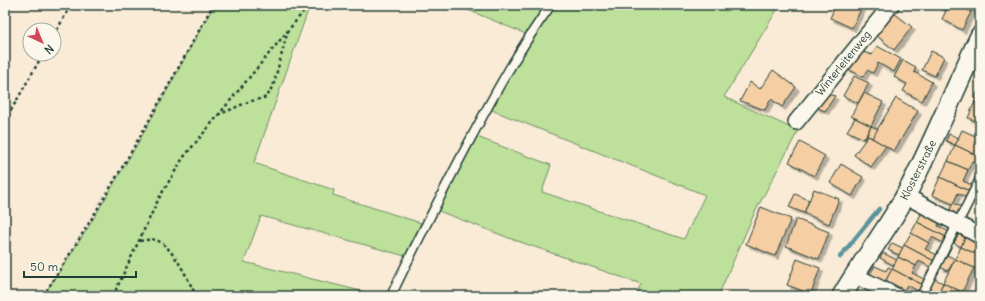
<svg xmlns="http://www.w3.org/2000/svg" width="985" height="301" font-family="Delius,sans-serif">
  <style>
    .green { fill: #bde09a; stroke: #6e8e67 }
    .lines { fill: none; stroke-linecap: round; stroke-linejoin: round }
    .stream { stroke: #5c939e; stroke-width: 4.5 }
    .building { fill: #f5cea4; stroke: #1f3d34; filter: url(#shadow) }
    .service-casing { stroke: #1f3d34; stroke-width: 11 }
    .minor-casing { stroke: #1f3d34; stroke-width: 18 }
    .tertiary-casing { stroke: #1f3d34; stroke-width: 22 }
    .path { stroke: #1f3d34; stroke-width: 2.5; stroke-dasharray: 3 3; stroke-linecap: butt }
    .service { stroke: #fbf7ec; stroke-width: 8 }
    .minor { stroke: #fbf7ec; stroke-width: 15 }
    .tertiary { stroke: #fbf7ec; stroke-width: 19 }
    .labels { text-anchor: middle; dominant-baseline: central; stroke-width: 3; stroke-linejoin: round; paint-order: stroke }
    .street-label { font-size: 11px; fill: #1f3d34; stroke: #fbf7ec }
  </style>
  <defs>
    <filter id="shadow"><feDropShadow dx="3.5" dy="3.5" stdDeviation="0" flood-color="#0004"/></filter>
  </defs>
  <rect width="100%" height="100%" fill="#f9ebd6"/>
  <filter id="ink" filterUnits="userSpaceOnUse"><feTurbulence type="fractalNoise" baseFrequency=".025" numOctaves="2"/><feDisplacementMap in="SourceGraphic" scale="8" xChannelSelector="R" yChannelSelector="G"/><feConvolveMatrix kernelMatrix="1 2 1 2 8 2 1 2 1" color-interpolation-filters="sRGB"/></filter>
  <g filter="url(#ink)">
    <g class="green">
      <polygon points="214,5 310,5 254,163 334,190 333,195 421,223 405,256 261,216 244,262 381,296 43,296 89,226 138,143"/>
      <polygon points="456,5 780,5 724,97 798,131 754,214 718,296 635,296 641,284 509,238 436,210 477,137 551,165 542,192 684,239 705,195 489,109 533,37"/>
    </g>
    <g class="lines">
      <polyline class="stream" points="840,257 879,209"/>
    </g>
    <g class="building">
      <polygon points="836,5 863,5 852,28 830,18"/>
      <polygon points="935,5 949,5 947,11"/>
      <polygon points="949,5 958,5 971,12 962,30 942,19"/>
      <polygon points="958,5 975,5 971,12"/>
      <polygon points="894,13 912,27 894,50 876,35"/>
      <polygon points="877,46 901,59 894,72 878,63 873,73 867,70 863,77 846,68 860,51 872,55"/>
      <polygon points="931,51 944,57 935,76 922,70"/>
      <polygon points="903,60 916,67 914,72 932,82 922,101 903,91 907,84 894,77"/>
      <polygon points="773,70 796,87 782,107 771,99 765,110 740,101 750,82 760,89"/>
      <polygon points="854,76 869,83 858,103 843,96"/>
      <polygon points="980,86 980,101 975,98"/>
      <polygon points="864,93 883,102 871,126 851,116"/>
      <polygon points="827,94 835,96 825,111 815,107"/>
      <polygon points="896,98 918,111 894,151 872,138"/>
      <polygon points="976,99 980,101 980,123 968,118"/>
      <polygon points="855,118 871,126 864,139 847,131"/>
      <polygon points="871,126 878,129 872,138 868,136 865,140"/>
      <polygon points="962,130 980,138 977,145 980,147 980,157 955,145"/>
      <polygon points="949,134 959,138 955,145 946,141"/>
      <polygon points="868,136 886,146 871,167 854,155"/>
      <polygon points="800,142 825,156 814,176 789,162"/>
      <polygon points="955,145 980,157 980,165 972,161 968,170 948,161"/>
      <polygon points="948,161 968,170 963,181 976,187 973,193 940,177"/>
      <polygon points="841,164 863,177 852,196 830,183"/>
      <polygon points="940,177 973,193 970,199 958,193 953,204 932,195"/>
      <polygon points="814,189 839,199 829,224 804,213"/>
      <polygon points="795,194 809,200 804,213 789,207"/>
      <polygon points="953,203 965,208 961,218 949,212"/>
      <polygon points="761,207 791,219 775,256 746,244"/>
      <polygon points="923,210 941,219 938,226 951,233 948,238 917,222"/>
      <polygon points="796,219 829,232 819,259 786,246"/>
      <polygon points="917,222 948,238 945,244 932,237 929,243 911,233"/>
      <polygon points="960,232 967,235 961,247 954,243"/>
      <polygon points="911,233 929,243 925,249 939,256 936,262 904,245"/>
      <polygon points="966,235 980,241 980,256 961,247"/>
      <polygon points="892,243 903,248 899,255 888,250"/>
      <polygon points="904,245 936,262 932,268 919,261 916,266 898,257"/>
      <polygon points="961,247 980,256 976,269 955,259"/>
      <polygon points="883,253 897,260 893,265 880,258"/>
      <polygon points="947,255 955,259 948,271 940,267"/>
      <polygon points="898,257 916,266 912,273 926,280 923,285 892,269"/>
      <polygon points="797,259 820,268 811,294 787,285"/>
      <polygon points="955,259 974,268 962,292 943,283"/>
      <polygon points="875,266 886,271 888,267 892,269 885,282 870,274"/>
      <polygon points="892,269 923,285 920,292 907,285 904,290 886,280"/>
      <polygon points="933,278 943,283 937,296 927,291"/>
      <polygon points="943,283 962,292 960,296 937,296"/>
    </g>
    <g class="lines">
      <g class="service-casing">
        <g id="service">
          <path d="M391,296C413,249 437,203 461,157C489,104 516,53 551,5"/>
          <polyline points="921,296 980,179"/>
        </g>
      </g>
      <g class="minor-casing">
        <g id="minor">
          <polyline points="796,122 891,5"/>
          <polyline points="906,196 980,236"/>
          <polyline points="854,275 896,296"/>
        </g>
      </g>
      <g class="tertiary-casing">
        <path id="tertiary" d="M842,296C862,261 888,229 907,193C934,142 955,88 980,36"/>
      </g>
      <g class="path">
        <polyline points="54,35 71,5"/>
        <polyline points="218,115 248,102 267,97 274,83 288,30"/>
        <polyline points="5,121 43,54"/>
        <path d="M140,241C144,240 152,239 156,240C173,246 189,281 196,296"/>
        <path d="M43,296C105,201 159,104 213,5"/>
        <polyline points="113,296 159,198 183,158 309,5"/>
      </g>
      <use href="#service" class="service"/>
      <use href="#minor" class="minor"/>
      <use href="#tertiary" class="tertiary"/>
    </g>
  </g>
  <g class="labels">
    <g class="street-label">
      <text transform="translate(843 63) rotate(-51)">Winterleitenweg</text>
      <text transform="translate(918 170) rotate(-63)">Klosterstraße</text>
    </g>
  </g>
  <rect width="985" height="301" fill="none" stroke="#fbf7ec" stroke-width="20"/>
  <rect x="10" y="10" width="965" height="281" fill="none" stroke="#1f3d34" stroke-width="1.5" filter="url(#ink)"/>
  <g transform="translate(42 42) rotate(136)"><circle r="19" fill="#fbf7ec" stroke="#a3ada2"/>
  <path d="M0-3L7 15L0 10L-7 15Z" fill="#d1495b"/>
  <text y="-6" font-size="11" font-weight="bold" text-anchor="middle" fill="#1f3d34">N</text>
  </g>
  <path d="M24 271v6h112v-6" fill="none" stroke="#1f3d34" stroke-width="2"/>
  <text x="30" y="271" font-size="12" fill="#1f3d34" stroke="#fbf7ec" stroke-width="3" paint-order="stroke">50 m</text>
</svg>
